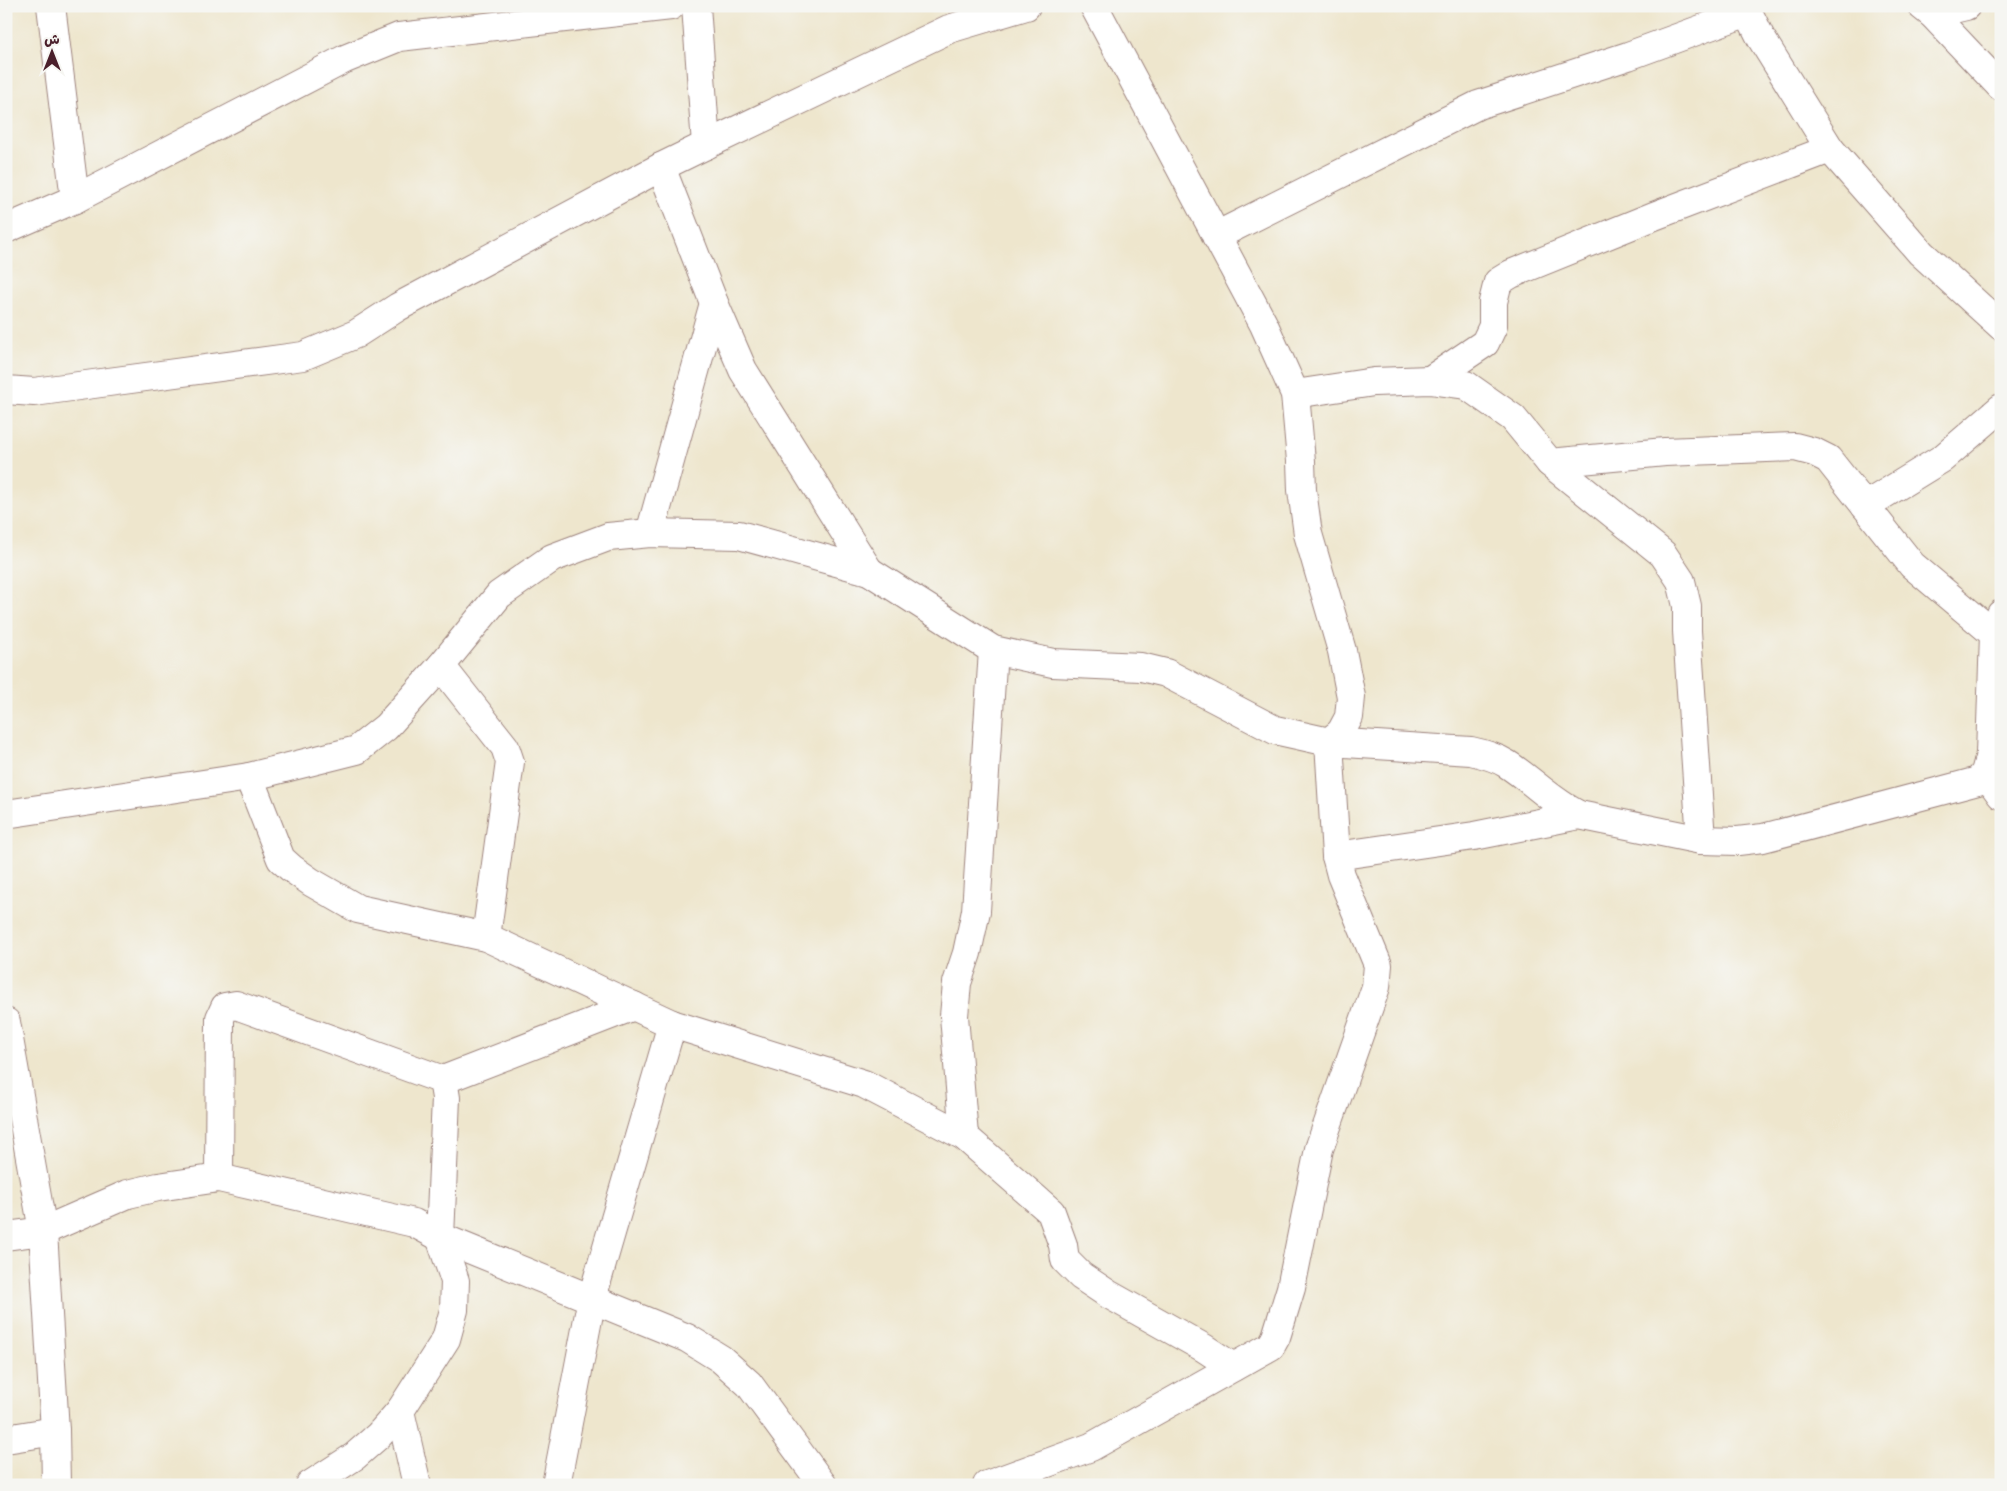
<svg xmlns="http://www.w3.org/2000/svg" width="2007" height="1491" font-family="Dekko,'Playpen Sans Arabic',sans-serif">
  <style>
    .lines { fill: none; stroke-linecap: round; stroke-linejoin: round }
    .street-casing { stroke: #9c827c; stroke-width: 30 }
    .street { stroke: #fff; stroke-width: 28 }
  </style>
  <rect width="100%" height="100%" fill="#f6f6f2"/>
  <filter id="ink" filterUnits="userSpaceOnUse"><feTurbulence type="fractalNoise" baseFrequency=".02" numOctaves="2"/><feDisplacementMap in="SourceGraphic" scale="10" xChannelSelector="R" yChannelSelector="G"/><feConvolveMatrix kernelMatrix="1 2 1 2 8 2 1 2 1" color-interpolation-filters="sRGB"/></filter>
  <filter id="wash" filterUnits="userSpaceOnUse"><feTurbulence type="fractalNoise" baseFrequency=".0096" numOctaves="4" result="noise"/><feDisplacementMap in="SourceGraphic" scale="20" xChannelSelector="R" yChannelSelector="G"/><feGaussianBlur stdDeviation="1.12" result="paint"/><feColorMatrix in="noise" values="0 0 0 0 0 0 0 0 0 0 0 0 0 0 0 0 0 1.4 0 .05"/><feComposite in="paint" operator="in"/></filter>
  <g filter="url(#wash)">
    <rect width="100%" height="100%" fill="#eee6cd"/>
  </g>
  <g filter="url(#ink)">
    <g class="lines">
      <g class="street-casing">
        <g id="street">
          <polyline points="51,6 75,199"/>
          <polyline points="696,6 706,145"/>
          <polyline points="1745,6 1761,38 1830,149 1921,253 2001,326"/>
          <polyline points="1922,6 1932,14 2001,87"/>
          <polyline points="1932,14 1966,6"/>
          <polyline points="661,167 714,303 743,370 869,571"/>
          <polyline points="6,229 75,199 345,59 399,37 671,6"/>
          <polyline points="1216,236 1478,105 1628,56 1748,12"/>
          <polyline points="1430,380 1485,343 1493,326 1493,302 1498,282 1511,274 1654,216 1830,149"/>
          <polyline points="6,390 34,392 303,356 356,334 398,307 661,167 706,145 949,29 1026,6"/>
          <polyline points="1295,394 1374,382 1430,380 1466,385 1513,418 1550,463 1663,554 1681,581 1687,606 1687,631 1701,840"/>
          <polyline points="1550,463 1665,452 1795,447 1814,452 1828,459 1912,565 1994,634"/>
          <polyline points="1865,506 1943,458 2001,408"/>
          <polyline points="650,533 714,303"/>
          <polyline points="441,666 505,747 510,762 486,937"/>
          <polyline points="1985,773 2001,795"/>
          <polyline points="249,777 281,859 291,868 311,882 358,909 486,937 672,1024 864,1084 964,1136 1051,1212 1063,1245 1065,1260 1081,1276 1108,1294 1204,1348 1233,1367"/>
          <path d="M6,814L249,777L357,750L386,727L441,666L499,595L552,558L608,537L650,533L739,535L869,571L993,650L1053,663L1141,667L1166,673L1275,730L1329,742L1471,751C1484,754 1496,757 1507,764C1532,780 1552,802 1579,815L1701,840L1738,841L1763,838L1978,781L1985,773L1990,754L1994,634L2001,614"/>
          <polyline points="1336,856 1474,836 1579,815"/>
          <polyline points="6,1022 43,1231 55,1431 56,1485"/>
          <polyline points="964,1136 954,1016 957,983 967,953 976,911 993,650"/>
          <polyline points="219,1178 220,1018 225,1007 236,1005 443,1080 634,1006"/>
          <polyline points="6,1236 43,1231 128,1194 158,1187 219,1178 414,1223 440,1237 687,1338 721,1359 749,1384 823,1485"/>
          <polyline points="400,1411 417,1485"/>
          <polyline points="6,1439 55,1431"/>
          <polyline points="310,1485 355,1456 379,1435 400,1411 446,1339 454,1310 455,1281 440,1237 446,1098 443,1080"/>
          <polyline points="556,1485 592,1298 672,1024"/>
          <polyline points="987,1485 1091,1447 1271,1346 1276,1337 1291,1288 1319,1149 1376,987 1378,965 1341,875 1336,856 1329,742 1341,732 1349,717 1351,697 1342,651 1308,534 1302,490 1301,461 1295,394 1264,325 1094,6"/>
        </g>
      </g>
      <use href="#street" class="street"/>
    </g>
  </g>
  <rect width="2007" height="1491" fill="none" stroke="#f6f6f2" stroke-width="25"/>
  <g transform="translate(52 52)" stroke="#f6f6f2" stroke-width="4" paint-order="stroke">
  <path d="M0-4L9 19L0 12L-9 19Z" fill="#4a1f2b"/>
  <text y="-8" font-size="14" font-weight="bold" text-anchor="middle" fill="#4a1f2b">ش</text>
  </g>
</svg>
